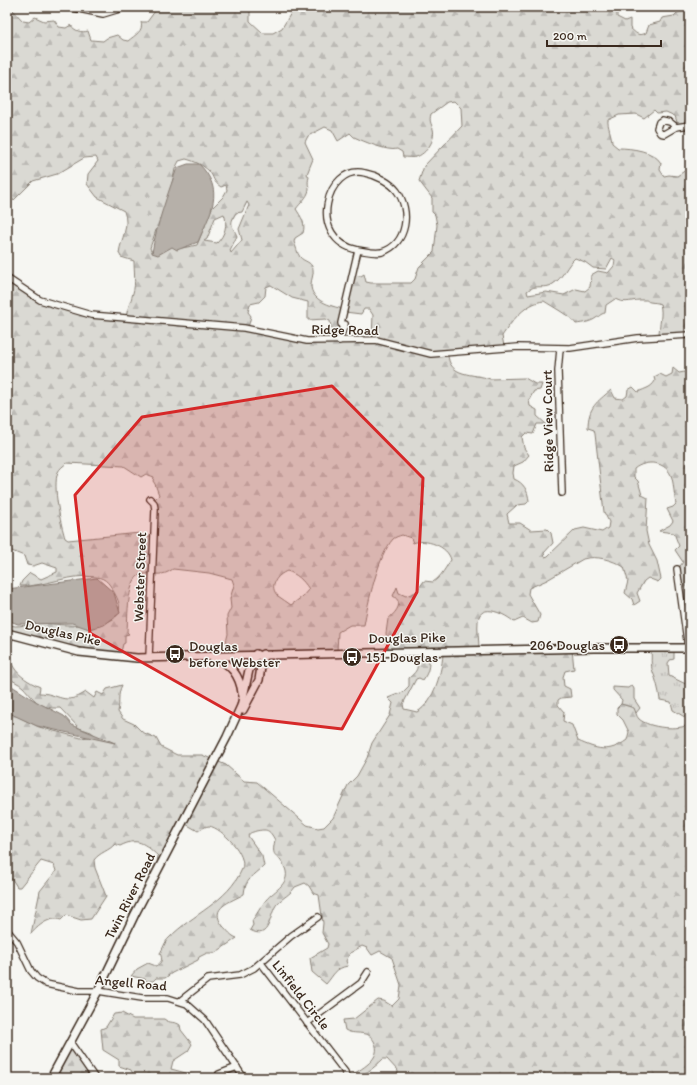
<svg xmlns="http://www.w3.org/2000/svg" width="697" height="1085" font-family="Itim,sans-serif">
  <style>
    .grass { fill: url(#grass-tufts); stroke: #8a8278 }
    .forest { fill: url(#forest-firs); stroke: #8a8278; fill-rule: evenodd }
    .water { fill: #b6b0a9; stroke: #857a71 }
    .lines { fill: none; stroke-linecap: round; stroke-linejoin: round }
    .minor-casing { stroke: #3b2a1e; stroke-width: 8 }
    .major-casing { stroke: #3b2a1e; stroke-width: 10 }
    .minor { stroke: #f6f6f2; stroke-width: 5.5 }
    .major { stroke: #f6f6f2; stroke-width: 7 }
    .marked { fill: #d62828; fill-opacity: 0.2; stroke: #d62828; stroke-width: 3; stroke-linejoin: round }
    .labels { text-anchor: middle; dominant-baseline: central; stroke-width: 3; stroke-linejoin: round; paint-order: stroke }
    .street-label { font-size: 14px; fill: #3b2a1e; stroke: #f6f6f2 }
    .poi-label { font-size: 14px; fill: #3b2a1e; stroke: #f6f6f2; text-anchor: start }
  </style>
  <defs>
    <pattern id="grass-tufts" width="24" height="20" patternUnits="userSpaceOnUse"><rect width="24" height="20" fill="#dad9d3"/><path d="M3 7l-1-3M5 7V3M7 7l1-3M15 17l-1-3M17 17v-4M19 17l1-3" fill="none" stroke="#bcbab5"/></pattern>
    <pattern id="forest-firs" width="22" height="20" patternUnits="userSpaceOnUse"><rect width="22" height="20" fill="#dad9d3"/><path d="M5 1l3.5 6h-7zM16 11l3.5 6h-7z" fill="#bcbab5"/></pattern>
  </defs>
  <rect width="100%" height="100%" fill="#f6f6f2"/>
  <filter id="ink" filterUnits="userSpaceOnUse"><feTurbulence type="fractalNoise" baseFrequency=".025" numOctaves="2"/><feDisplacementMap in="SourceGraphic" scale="8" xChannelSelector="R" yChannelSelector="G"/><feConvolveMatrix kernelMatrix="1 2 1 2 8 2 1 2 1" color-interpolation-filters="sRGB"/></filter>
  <g filter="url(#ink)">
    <g class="grass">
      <path d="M651,648L674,649V659L670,660L668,663L669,676L690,686V724L688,719L673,710L671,702L660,700C659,690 656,680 653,672C650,666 652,655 651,648Z"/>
      <polygon points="632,685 634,689 634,699 640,708 636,713 631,707 621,704 622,700 613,690 613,687 628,688"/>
    </g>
    <g class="forest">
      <path d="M7,7H10L23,21L29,22L35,17L44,21L54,20L59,27L66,28L71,25C74,31 82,33 88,31L91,40L103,41L107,38L117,35L123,40L128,41C135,35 144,31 141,22H147L158,7H245L250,11V21L263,33H273L282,28L291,13L284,7H617V17L625,21L630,19V28C636,33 638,37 646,33L649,25L660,22L662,18L674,16L677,13L690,7V118L688,117L682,125H678L675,116L666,112L657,113L654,110L644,118L636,114L619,115L608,120C607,125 612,136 612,143L618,148C632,148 654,151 661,163L660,170L664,176L669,175L677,176L686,170L690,173V334L659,336C659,324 663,315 660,304C656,302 655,303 650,302C645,301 650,300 644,300C633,299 626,305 615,299L606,305L605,313C600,314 600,316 596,318C591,322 583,323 576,324C572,317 553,307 544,301C525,303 512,321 502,336L504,346L448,353C448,378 474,373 490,379L525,378L535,384H542L540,390L534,391L529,400L530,406L537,410V416L546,424H537L533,434L526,433L522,437L524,448L529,455L523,462L514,466L513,473L514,479C524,483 528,491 529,501L526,504L517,505L507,514L509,523H520L531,530L547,529L551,533L553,543L544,553L545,557L548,556L575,530L584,528L602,532L608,528L609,522L604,512L595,434L594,430L588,428C588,407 597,402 611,390L615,398L623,399L627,396L628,390L633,387L638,392C646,388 651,388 655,381L654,377L660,374L666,377L672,374L673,368L679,373L690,371V617L685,618L678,569L683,562L675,550L679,546L674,533L659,531L670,525L673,521L667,509L673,507L676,504C674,495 674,486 672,478C667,461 646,459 634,469V477L638,481L642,495L648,498L646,531L649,545L657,561L661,579L658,582L648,578L644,581L637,593L640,601L634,605L632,599L625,593L628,581L624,567C613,560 596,555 583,559L547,580L529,588L528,594L540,615L538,622L532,623L523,618L514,622C507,615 480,601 478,621C477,629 479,640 479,649H572L574,669L565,671L563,677L564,686L570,689L571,697L561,698L558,700V705L564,712L563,721L572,725L578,741C597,749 608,754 627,740L629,732L623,720L617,714V708L621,704L634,708C636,712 636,716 639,719C649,728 679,731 690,724V1078H397L398,1071L387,1059H383C374,1068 362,1078 349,1077C360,1069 384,1059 374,1041C372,1038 369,1034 365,1034C357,1032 352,1034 345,1030L343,1020L354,1019L378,1000L384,1001L392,1006L399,999L401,985L392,958L380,951L372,955L367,948L362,946L350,953L346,961L348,966C335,968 334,975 326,984L312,972L310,958L327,948L328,944L322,933L323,923L319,895L313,893L309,886L305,883L295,887C290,895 283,897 277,904C269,913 271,942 250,930L253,925L252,921C257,914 261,906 266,900C274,890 293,883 284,866C276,851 271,859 275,840C269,829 267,829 256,831C251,833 250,832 248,836L262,856L264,866C254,876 245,879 244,894C231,902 208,907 223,926C228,931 231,936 237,938L215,953H207L199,957L198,960L172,973L165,978H156L153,981H147L145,979L131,976L137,969L148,963L156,966C162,962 163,960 160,953C163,949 165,941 169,938C192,914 228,902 242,869C248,855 222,828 209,826C205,826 202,829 198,831L184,823L154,875L145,869L157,863L158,856C144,843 138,837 120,846L115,844C109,851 100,852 94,860L95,868L106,896L91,919L81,920L66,915L61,920C49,916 38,926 31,934L40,891L56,871L54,865L41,861L20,887H17L12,879H7V863L11,859L7,841V711L39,727L81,738L96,736L91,732L79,728L60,708C39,709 36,701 23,687C19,683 12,681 7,677V624C18,629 29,623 40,623C60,624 139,636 115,594C110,585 107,578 96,577C69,573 46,587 20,586L22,581L30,573L41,579L57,572V568L42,563L33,566L27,565L24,556L7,549V278L24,291L71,310L126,318C127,308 131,302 133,293C136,284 134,271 134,261L121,257L119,253C121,238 130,227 124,211L97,197L87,184L88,174L98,161L96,157L84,158L57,174L33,181L14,200L7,202ZM454,101L461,108L462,126L424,166L419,181L432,198V212L435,215L437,225L434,252L419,267L415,279L411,283H371L366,282L364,274L361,276L352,275L343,309C331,306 311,301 311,285C311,279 314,275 313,269C311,261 304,262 300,257C297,253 296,246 294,242L295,238L303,233C306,223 301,217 296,209C301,202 307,198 309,190C309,186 307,184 309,177L307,174L313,159L305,142L308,136L325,127L332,130L338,141L350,133L354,137C363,141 388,152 397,149L402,152L403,157C407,157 413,158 416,157C426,154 436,140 433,129C431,123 429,121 431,114L447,102ZM186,159C194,161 203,165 209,171C214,177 213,182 221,187L226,185L227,190L223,197L212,208L197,245L182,248L173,245L152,252L150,248L156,230L166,212L175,169L179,161ZM247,202L249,205L239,229L242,240L231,253L230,250L237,236C233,226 228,225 236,213L242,212ZM224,214C228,224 225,235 217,243L204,241L207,239L215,218ZM575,258L585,262L593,268L606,269L612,258L615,260L614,266L608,273L598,271L591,275L590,287L585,291L576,289L564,295L546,292L528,295L527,291C536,283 545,290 553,284C563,278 567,265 575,258ZM271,285L292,298L308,302V320L326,319L330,321L331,328L341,330L345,312L361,314L364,309H369L373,315L372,339L321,341L291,338L248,328L251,316L248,312L250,304L259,302L265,296L266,287ZM67,463L124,466L141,477L146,474L154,477L153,481L155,484L159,495L153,501L154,537H145L140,533L68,540L65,538C61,525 52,486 58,472C60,468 63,466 67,463ZM402,535L411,538L413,543C425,538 448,546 451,560C445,568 442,576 433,582L424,581L416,592L406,596L399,593L397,587L393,596C405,603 395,613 388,619L386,633L388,651L412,652C417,665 422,667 409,678V686L403,692L388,698L393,703L390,715L372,743L367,758L357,776L348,785L333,818L324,827L318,828L307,825L257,782L244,781L226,765L202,755H177L161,747L156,738L142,732L134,724L123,719L118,712C120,702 117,695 122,685L107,689L103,695L97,692L94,698L86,692C64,707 59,693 39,693L40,687C17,677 1,661 15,635L101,655L120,656L123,644L125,643V635L129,634L127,632C128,620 126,574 144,574C157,573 162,577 173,569L209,573L232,579L234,585L230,599L231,608L227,616L228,634L226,642L229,645V654L337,652L338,632L350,625H364C368,603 378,556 393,539C395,537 399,536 402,535ZM287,571C297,574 303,580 309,589L302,597L291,605C287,602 282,599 278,596C268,586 277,575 287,571ZM443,651C443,669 434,703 417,712L404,709L403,704L416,679L419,678L423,680C430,670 429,664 429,652Z"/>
      <path d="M122,1013L133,1019H164C170,1024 175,1021 180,1025L181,1030L192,1044L188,1051L173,1061L171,1069L197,1076L199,1078H132L133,1074L131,1070L119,1066V1060L103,1050L101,1029L106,1027L114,1014Z"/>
      <polygon points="70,1043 92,1074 88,1078 52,1078"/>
    </g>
    <g class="water">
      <path d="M188,164H199C226,191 210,213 198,242L177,250L172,247L158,255L152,253C156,226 168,193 177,168Z"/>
      <polygon points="97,578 114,593 120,613 104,625 89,629 72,623 18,624 7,620 7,589"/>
      <polygon points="7,683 37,702 64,716 72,725 115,743 37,726 7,712"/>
    </g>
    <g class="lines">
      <g class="minor-casing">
        <g id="minor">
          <polyline points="69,7 103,14 126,7"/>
          <polyline points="676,127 670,122 662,120 659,122 657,128 660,133 664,134 676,127 690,125"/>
          <polyline points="7,278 40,300 91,315 244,328 307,341 376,340 431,354 518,347 570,348 638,338 690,335"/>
          <path d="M342,327L341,323L358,250C366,251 374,254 382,252C408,244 411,210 397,191C390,182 376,175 365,173C326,163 306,240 358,250"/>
          <polyline points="339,341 345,324"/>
          <polyline points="560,349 558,371 562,493"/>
          <polyline points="677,569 688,648"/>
          <polyline points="149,657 155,509 154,503 150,499"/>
          <polyline points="7,930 17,942 31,971 37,978 46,984 79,991 98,991 142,998 168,998 187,1004 205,1020 244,1078"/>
          <polyline points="261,963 345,1072 346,1078"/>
          <polyline points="180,1001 208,979 240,975 254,968 291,936 318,917"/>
          <polyline points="307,1023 361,983 368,972"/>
          <polyline points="70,1042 95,1078"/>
          <polyline points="219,1074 237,1067"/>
        </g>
      </g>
      <g class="major-casing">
        <g id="major">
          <polyline points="7,633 79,652 137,658 594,648 690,648"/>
          <path d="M213,658C230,662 240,676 242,693"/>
          <polyline points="243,710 259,680 263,654"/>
          <polyline points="51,1078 98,991 135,914 227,737 241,706 249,670 256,654"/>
        </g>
      </g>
      <use href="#minor" class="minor"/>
      <use href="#major" class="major"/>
    </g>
  </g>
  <path class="marked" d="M332,386L423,478L417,592L342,729L239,717L90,633L75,495L142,417Z"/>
  <defs>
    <g id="bus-disc" transform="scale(1)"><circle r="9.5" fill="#3b2a1e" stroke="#f6f6f2"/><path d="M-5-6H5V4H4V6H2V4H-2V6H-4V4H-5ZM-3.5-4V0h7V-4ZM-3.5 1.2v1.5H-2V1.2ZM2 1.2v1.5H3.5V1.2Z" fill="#fff"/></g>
  </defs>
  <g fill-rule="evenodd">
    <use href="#bus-disc" x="619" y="645"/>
    <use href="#bus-disc" x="175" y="654"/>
    <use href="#bus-disc" x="352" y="657"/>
  </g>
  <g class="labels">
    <g class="street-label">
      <text transform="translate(345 330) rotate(1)">Ridge Road</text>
      <text transform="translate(548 421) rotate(-91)">Ridge View Court</text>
      <text transform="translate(140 577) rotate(-88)">Webster Street</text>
      <text transform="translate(63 633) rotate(13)">Douglas Pike</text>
      <text transform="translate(407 638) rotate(-1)">Douglas Pike</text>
      <text transform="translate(130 896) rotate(-63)">Twin River Road</text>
      <text transform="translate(131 983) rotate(5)">Angell Road</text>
      <text transform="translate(301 995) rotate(52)">Linfield Circle</text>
    </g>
    <g class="poi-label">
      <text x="605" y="645" text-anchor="end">206 Douglas</text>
      <text x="189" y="646">Douglas<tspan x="189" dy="16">before Webster</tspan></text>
      <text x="366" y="657">151 Douglas</text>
    </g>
  </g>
  <rect width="697" height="1085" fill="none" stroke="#f6f6f2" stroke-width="24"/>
  <rect x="12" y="12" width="673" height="1061" fill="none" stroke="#3b2a1e" stroke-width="1.5" filter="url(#ink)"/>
  <path d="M547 40v6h114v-6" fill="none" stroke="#3b2a1e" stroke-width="2"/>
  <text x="553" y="40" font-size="12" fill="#3b2a1e" stroke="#f6f6f2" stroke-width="3" paint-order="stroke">200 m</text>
</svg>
